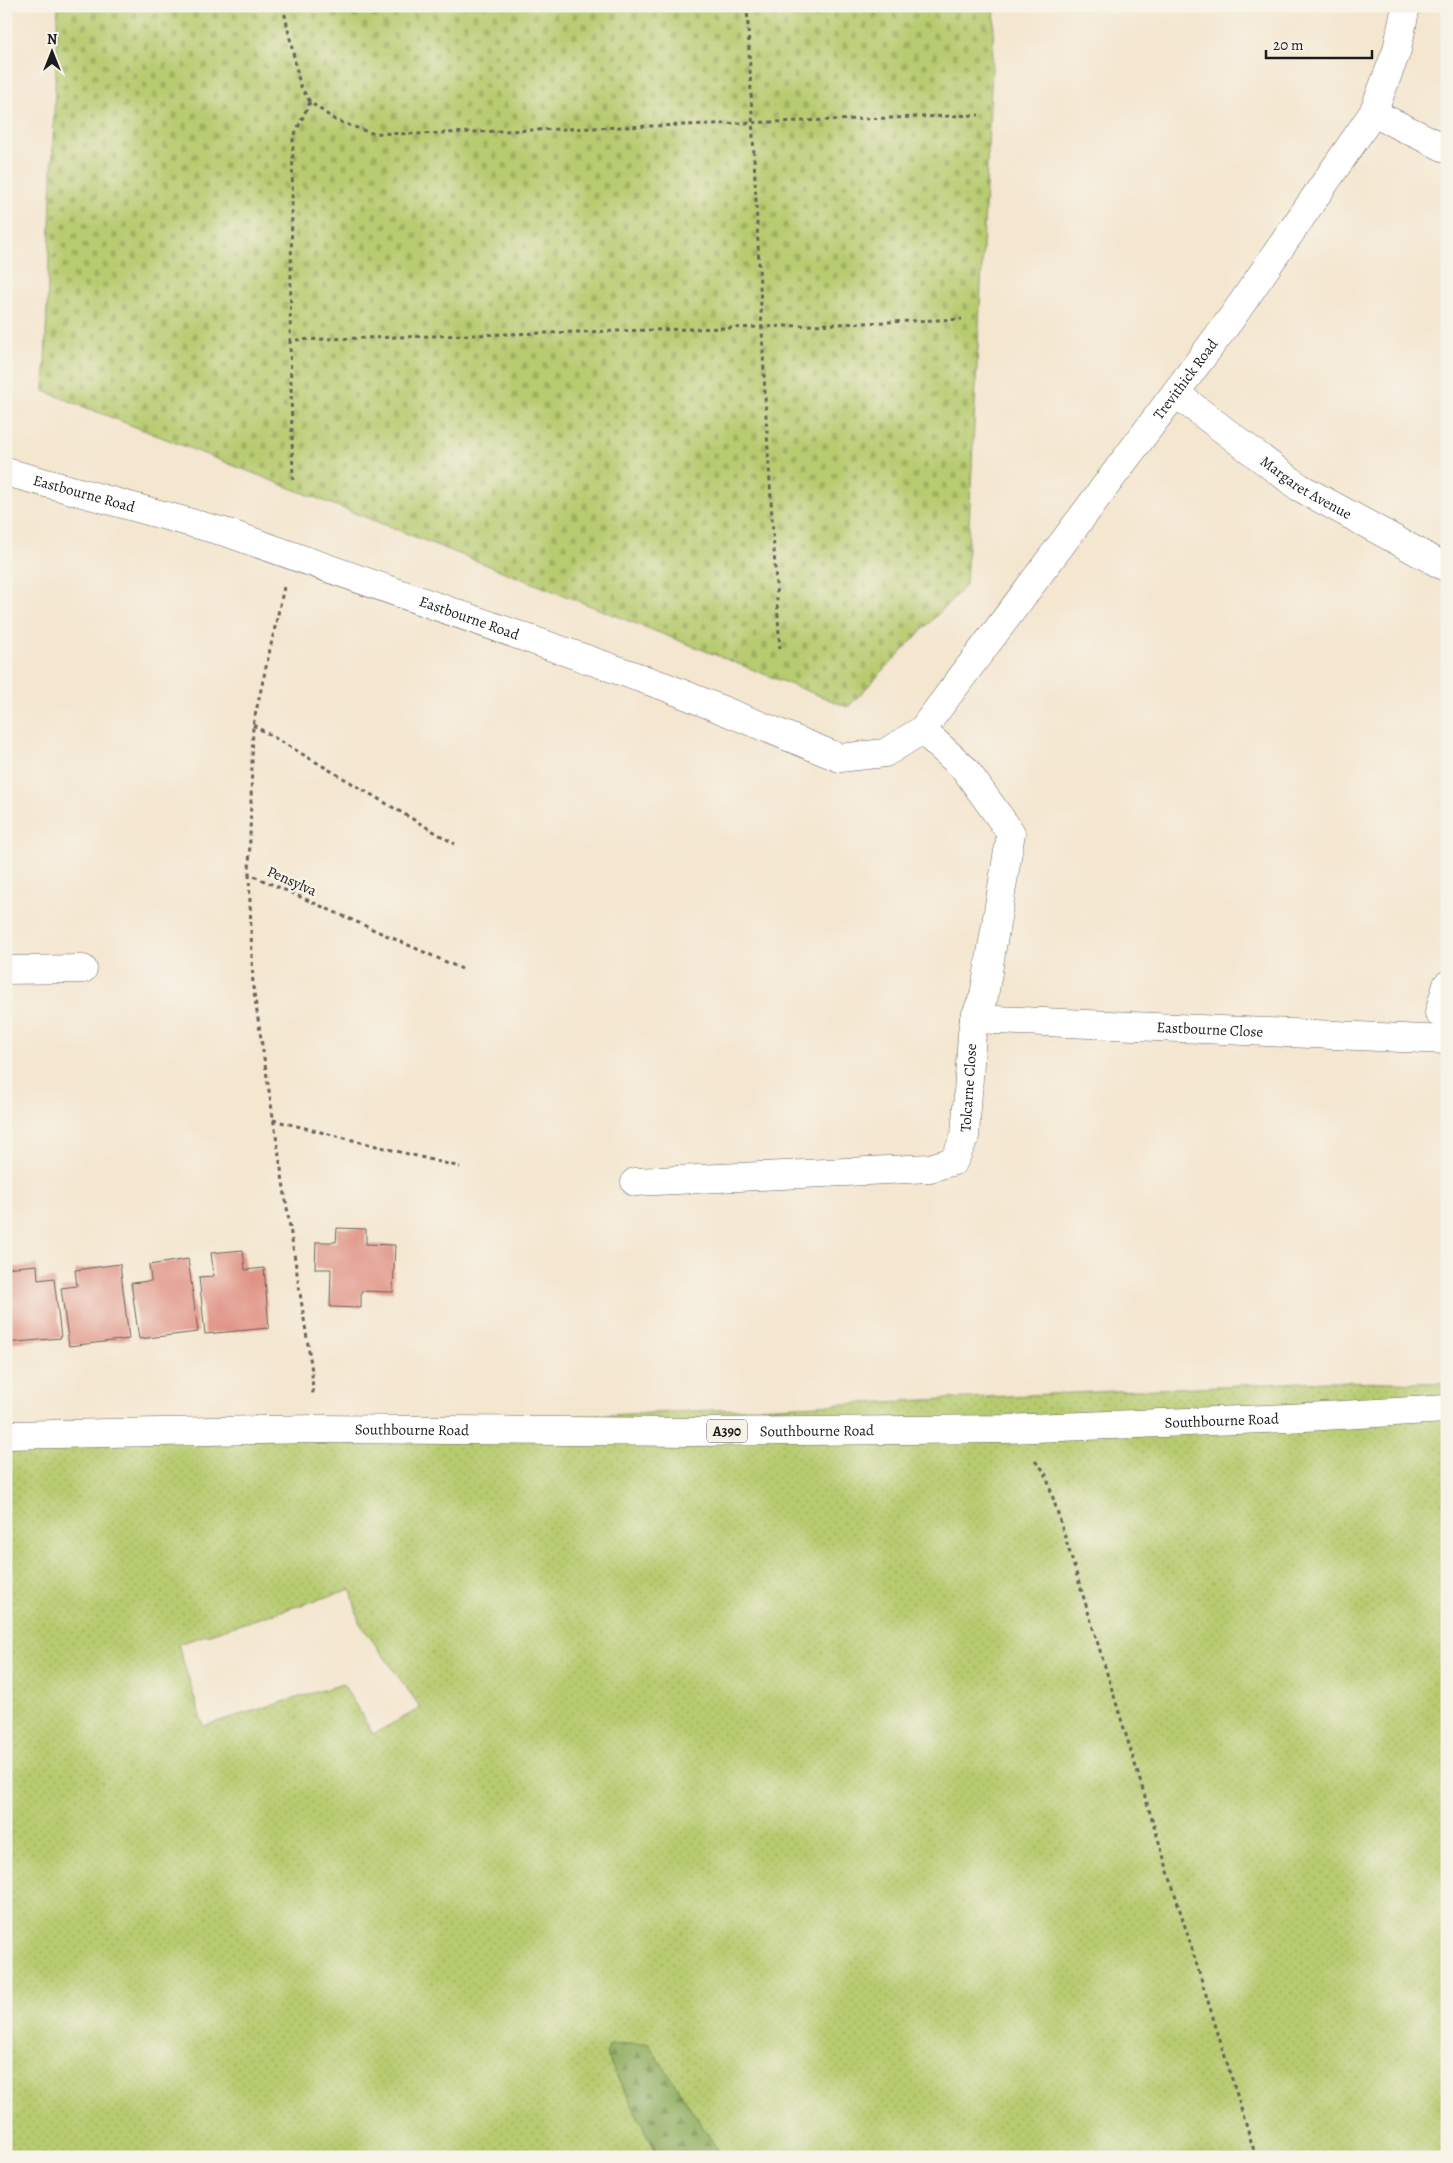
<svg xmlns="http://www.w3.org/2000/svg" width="1453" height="2163" font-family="Alegreya,serif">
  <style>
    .grass { fill: url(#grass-dots); stroke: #6a7446; fill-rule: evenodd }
    .forest { fill: url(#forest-firs); stroke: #56663f }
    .cemetery { fill: url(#cemetery-stones); stroke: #6a7446 }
    .building { fill: #e09284 }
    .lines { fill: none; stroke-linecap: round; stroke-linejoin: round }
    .minor-casing { stroke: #68635b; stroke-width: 29 }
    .highway-casing { stroke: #68635b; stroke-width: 29 }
    .path { stroke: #68635b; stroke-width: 3; stroke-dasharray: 4 4; stroke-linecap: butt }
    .minor { stroke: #fff; stroke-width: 28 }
    .highway { stroke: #fff; stroke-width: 28 }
    .labels { text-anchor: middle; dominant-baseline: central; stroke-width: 5; stroke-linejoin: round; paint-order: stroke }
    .shield { fill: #f7f3e8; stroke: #5e5c59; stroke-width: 1 }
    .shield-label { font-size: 14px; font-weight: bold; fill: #1c1c1c }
    .street-label { font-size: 15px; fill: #1c1c1c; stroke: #f7f3e8 }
  </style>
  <defs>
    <pattern id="grass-dots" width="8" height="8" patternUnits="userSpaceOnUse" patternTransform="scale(1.25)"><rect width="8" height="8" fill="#b7cb6f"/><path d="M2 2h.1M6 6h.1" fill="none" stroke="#9dae60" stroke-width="1.8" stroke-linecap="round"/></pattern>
    <pattern id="forest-firs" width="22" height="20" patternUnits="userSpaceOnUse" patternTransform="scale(1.25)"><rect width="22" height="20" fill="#91af62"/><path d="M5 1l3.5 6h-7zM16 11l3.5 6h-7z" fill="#768e50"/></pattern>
    <pattern id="cemetery-stones" width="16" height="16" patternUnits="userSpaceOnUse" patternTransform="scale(1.25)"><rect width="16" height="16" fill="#b7cb6f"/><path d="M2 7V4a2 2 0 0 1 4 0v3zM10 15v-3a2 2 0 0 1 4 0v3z" fill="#9dae60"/></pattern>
  </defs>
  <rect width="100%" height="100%" fill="#f7f3e8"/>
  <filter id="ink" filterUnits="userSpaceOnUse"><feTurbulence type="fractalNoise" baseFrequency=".02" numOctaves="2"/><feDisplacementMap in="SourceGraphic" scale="10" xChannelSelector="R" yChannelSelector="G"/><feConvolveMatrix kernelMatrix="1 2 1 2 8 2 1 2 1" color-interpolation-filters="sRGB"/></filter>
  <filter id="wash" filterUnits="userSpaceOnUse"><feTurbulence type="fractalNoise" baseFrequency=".0096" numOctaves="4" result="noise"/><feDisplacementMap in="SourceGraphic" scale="20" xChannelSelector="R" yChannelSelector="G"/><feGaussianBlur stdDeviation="1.12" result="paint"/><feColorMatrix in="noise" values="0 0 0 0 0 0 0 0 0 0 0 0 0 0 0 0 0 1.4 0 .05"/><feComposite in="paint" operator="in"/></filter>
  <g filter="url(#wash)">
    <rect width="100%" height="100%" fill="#f4e6cf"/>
    <path class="grass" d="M1325,1381L1447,1383V2157H722L648,2043L606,2055L659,2157H6V1435L315,1429ZM351,1589L359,1622L421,1708L373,1734L343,1684L203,1726L178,1644Z"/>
    <polygon class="forest" points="648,2043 722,2156 722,2157 659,2157 606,2055 610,2045"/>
    <polygon class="cemetery" points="58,6 995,6 966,585 848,707 44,391"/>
    <g id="blocks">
      <g class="building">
        <polygon points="337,1228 366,1229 366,1244 395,1245 393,1292 361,1291 361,1308 330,1307 331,1269 315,1269 316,1242 336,1242"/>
        <polygon points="243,1250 245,1270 264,1268 269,1328 205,1334 199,1277 214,1276 211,1253"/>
        <polygon points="188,1259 198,1332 139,1339 131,1283 151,1281 149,1265"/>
        <polygon points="120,1264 129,1339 69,1346 61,1288 77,1286 75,1270"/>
        <polygon points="37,1265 38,1280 54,1278 61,1338 6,1343 6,1268"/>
      </g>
    </g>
  </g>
  <g filter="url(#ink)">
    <use href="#blocks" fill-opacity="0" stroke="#68635b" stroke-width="1"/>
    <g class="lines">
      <g class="minor-casing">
        <g id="minor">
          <polyline points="1373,113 1447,149"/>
          <path id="s1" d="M1175,393L1299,487L1447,568"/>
          <path id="s2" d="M6,472L228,533L666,687L840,758L885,753L922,730L1233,316L1373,113L1397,50L1406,6"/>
          <polyline points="6,970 83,969"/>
          <polyline points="1439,1013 1447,985"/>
          <path id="s3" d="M974,1019L1447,1040"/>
          <path id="s4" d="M635,1182L930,1168L954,1161L965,1136L972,1034L974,1019L984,996L1011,833L965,769L922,730"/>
        </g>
      </g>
      <g class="highway-casing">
        <g id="highway">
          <path id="s5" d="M6,1435L315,1429L691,1432L1007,1429L1288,1418L1447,1409"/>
        </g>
      </g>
      <g class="path">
        <polyline points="283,6 300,85 310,102 335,120 371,133 415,134 979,115"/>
        <polyline points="747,6 766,416 780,651"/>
        <polyline points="310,102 293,138 290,340 762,327 962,319"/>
        <polyline points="290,340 293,480"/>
        <polyline points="284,587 253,725 249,874 462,969"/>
        <polyline points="253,725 455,844"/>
        <polyline points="249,874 253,986 312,1371 313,1396"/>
        <polyline points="273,1120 460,1167"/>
        <polyline points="1035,1461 1045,1472 1256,2157"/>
      </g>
      <use href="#minor" class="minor"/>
      <use href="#highway" class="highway"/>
    </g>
  </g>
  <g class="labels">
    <rect class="shield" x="707" y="1419.5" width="40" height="23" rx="4"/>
    <g class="shield-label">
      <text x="727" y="1431">A390</text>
    </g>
    <g class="street-label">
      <text stroke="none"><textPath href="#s2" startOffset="1410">Trevithick Road</textPath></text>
      <text stroke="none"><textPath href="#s1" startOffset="162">Margaret Avenue</textPath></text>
      <text stroke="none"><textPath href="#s2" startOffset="81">Eastbourne Road</textPath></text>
      <text stroke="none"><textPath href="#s2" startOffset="486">Eastbourne Road</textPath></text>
      <text transform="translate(292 881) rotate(24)">Pensylva</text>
      <text stroke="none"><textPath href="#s3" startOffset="236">Eastbourne Close</textPath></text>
      <text stroke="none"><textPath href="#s4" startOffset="396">Tolcarne Close</textPath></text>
      <text stroke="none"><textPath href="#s5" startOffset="1216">Southbourne Road</textPath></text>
      <text stroke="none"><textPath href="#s5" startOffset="406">Southbourne Road</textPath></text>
      <text stroke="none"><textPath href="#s5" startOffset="811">Southbourne Road</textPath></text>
    </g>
  </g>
  <rect width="1453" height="2163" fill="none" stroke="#f7f3e8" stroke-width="25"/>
  <g transform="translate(52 52)" stroke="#f7f3e8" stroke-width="4" paint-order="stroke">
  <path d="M0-4L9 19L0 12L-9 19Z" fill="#1c1c1c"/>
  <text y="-8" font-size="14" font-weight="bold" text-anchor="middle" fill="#1c1c1c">N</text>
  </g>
  <path d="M1266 50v8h106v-8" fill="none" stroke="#1c1c1c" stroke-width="2.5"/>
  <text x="1273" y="50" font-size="15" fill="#1c1c1c" stroke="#f7f3e8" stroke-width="4" paint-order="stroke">20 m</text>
</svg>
